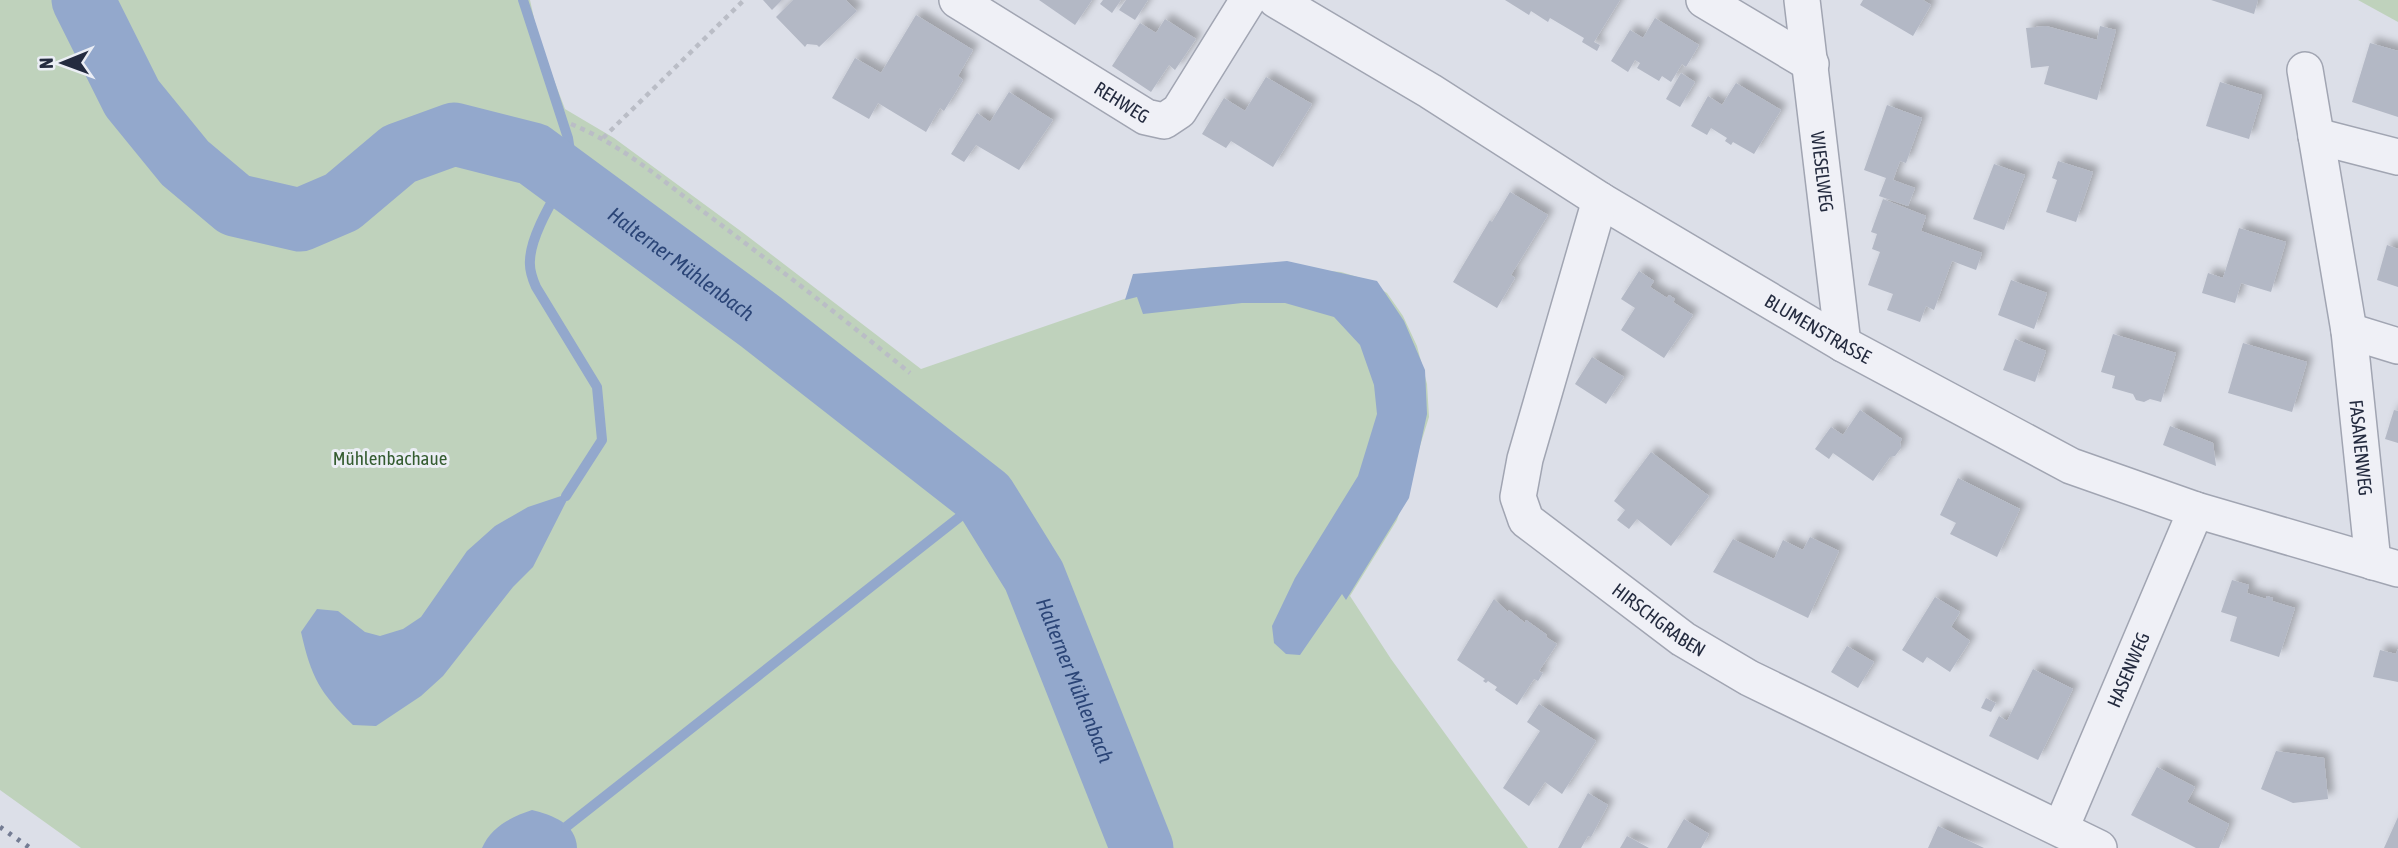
<svg xmlns="http://www.w3.org/2000/svg" width="2398" height="848" font-family="'Asap Condensed',sans-serif">
  <style>
    .green { fill: #bfd2bc }
    .water { fill: #93a8cc }
    .lines { fill: none; stroke-linecap: round; stroke-linejoin: round }
    .stream { stroke: #93a8cc; stroke-width: 10 }
    .river { stroke: #93a8cc; stroke-width: 63 }
    .building { fill: #b3b8c5; filter: url(#shadow) }
    .minor-casing { stroke: #a1a5b2; stroke-width: 38 }
    .path { stroke: #babdc6; stroke-width: 4.5; stroke-dasharray: 5 5; stroke-linecap: butt }
    .minor { stroke: #eff0f6; stroke-width: 35 }
    .rail { stroke: #747c93; stroke-width: 5; stroke-dasharray: 3.5 7; stroke-linecap: butt }
    .labels { text-anchor: middle; dominant-baseline: central; stroke-width: 6; stroke-linejoin: round; paint-order: stroke }
    .street-label { font-size: 19px; fill: #242b3f; stroke: #ebeef5 }
    .park-label { font-size: 19px; fill: #345c30; stroke: #ebeef5 }
    .water-label { font-size: 21px; font-style: italic; fill: #2b4577; stroke: #ebeef5 }
  </style>
  <defs>
    <filter id="shadow"><feDropShadow dx="6" dy="-6" stdDeviation="3.5" flood-color="#0004"/></filter>
  </defs>
  <rect width="100%" height="100%" fill="#dcdfe8"/>
  <g class="green">
    <polygon points="0,0 530,0 539,41 565,109 614,138 742,232 921,369 1127,298 1133,275 1216,267 1284,267 1341,272 1364,279 1387,293 1403,316 1417,346 1427,384 1429,417 1397,520 1350,596 1391,659 1528,848 81,848 0,790"/>
    <polygon points="2358,0 2398,0 2398,22"/>
  </g>
  <g class="water">
    <polygon points="1287,261 1377,281 1404,321 1425,370 1427,414 1409,498 1346,600 1342,594 1300,655 1286,654 1274,643 1272,626 1295,578 1358,476 1377,414 1374,385 1360,345 1334,317 1285,303 1242,303 1143,314 1137,297 1125,300 1133,274"/>
    <path d="M564,495L568,498L533,567L513,587L443,676L421,696L376,726L353,725C320,693 311,677 301,632L317,609L338,611L365,632L380,636L403,629L421,617L467,551L495,526L528,507Z"/>
    <path d="M532,810C552,815 576,823 577,848H482C491,827 511,817 532,810Z"/>
  </g>
  <g class="lines">
    <g class="stream">
      <polyline points="523,0 568,138 575,185"/>
      <path d="M565,178C553,200 531,235 530,260C529,270 532,278 536,287L597,387L602,440L566,496"/>
      <polyline points="566,827 985,497"/>
    </g>
    <path class="river" id="s1" d="M83,0L132,98L185,163L235,205L300,220L342,202L399,154L454,134L533,154L761,322L985,497L1034,576L1142,848"/>
  </g>
  <g class="building">
    <polygon points="763,0 782,0 772,10"/>
    <polygon points="793,0 846,0 857,11 819,47 817,45 807,44 805,47 776,17"/>
    <polygon points="1039,0 1092,0 1075,25"/>
    <polygon points="1103,0 1121,0 1112,13 1100,4"/>
    <polygon points="1126,0 1148,0 1135,20 1119,10"/>
    <polygon points="1505,0 1620,0 1594,42 1600,45 1597,51 1582,42 1584,38 1550,18 1548,22 1531,11 1529,15"/>
    <polygon points="1863,0 1923,0 1931,5 1913,36 1860,5"/>
    <polygon points="2211,0 2258,0 2254,14"/>
    <polygon points="916,15 973,50 958,76 963,80 944,111 940,108 926,132 878,103 869,119 832,98 855,58 881,73"/>
    <polygon points="1655,18 1699,45 1686,67 1682,64 1671,82 1662,76 1659,81 1637,68 1640,63 1635,60 1628,72 1611,61 1630,30 1643,38"/>
    <polygon points="1165,19 1196,39 1175,70 1169,65 1151,92 1112,66 1140,23 1156,33"/>
    <polygon points="2046,26 2097,40 2100,26 2116,30 2097,100 2044,84 2049,66 2031,68 2026,28"/>
    <polygon points="2370,43 2398,51 2398,117 2352,102"/>
    <polygon points="1681,73 1695,82 1680,107 1666,99"/>
    <polygon points="1266,77 1312,104 1273,167 1231,141 1226,148 1202,134 1224,98 1245,111"/>
    <polygon points="2220,82 2262,95 2249,139 2206,126"/>
    <polygon points="1736,83 1781,110 1754,154 1733,142 1731,145 1725,141 1727,138 1711,128 1707,135 1691,126 1708,96 1722,105"/>
    <polygon points="1009,92 1053,120 1019,170 976,145 964,162 951,154 977,113 990,122"/>
    <polygon points="1887,105 1922,118 1906,163 1900,161 1893,180 1915,188 1908,206 1879,196 1886,178 1864,170"/>
    <polygon points="2058,161 2093,172 2076,222 2046,212 2057,180 2052,178"/>
    <polygon points="1994,164 2025,175 2004,230 1973,219"/>
    <polygon points="1510,192 1548,215 1511,275 1515,278 1497,308 1453,282 1490,220 1492,222"/>
    <polygon points="1883,199 1926,216 1921,231 1982,253 1976,270 1952,261 1934,310 1926,306 1920,322 1887,310 1893,294 1868,285 1880,252 1872,249 1877,234 1871,232"/>
    <polygon points="2239,228 2286,242 2271,292 2241,283 2235,303 2202,293 2208,273 2223,278"/>
    <polygon points="2387,245 2398,249 2398,287 2377,280"/>
    <polygon points="1639,271 1654,281 1650,287 1667,298 1669,295 1675,299 1673,302 1693,315 1664,358 1621,330 1635,308 1621,299"/>
    <polygon points="2011,280 2047,293 2034,329 1998,315"/>
    <polygon points="2113,334 2176,353 2161,402 2150,399 2144,402 2136,400 2133,394 2112,388 2115,376 2101,372"/>
    <polygon points="2015,339 2046,351 2035,382 2003,370"/>
    <polygon points="2243,343 2307,362 2292,412 2228,393"/>
    <polygon points="1592,357 1624,377 1606,404 1575,384"/>
    <polygon points="1860,410 1902,439 1900,442 1901,448 1895,456 1890,457 1873,481 1833,453 1829,459 1815,449 1831,427 1843,435"/>
    <polygon points="2394,410 2398,411 2398,443 2385,439"/>
    <polygon points="2170,426 2213,443 2216,466 2163,445"/>
    <polygon points="1651,452 1709,496 1671,546 1637,519 1629,529 1617,520 1625,510 1614,501"/>
    <polygon points="1958,478 2020,509 1997,557 1950,534 1956,523 1940,515"/>
    <polygon points="1810,537 1839,551 1808,618 1713,572 1733,539 1774,559 1783,540 1803,550"/>
    <polygon points="2232,580 2249,585 2247,593 2266,599 2267,596 2273,598 2272,601 2295,608 2279,657 2230,641 2237,617 2221,612"/>
    <polygon points="1935,597 1960,612 1951,627 1970,641 1950,672 1927,657 1923,663 1902,650"/>
    <polygon points="1494,599 1508,612 1509,610 1525,623 1526,620 1547,635 1546,637 1557,644 1539,671 1543,673 1538,681 1534,679 1517,705 1495,690 1497,687 1488,681 1486,683 1483,681 1485,679 1457,660"/>
    <polygon points="1847,646 1874,662 1858,688 1831,672"/>
    <polygon points="2398,649 2398,682 2373,677 2380,650 2396,654"/>
    <polygon points="2033,669 2073,689 2038,760 1989,736 1999,716 2007,721"/>
    <polygon points="1986,698 1996,703 1991,712 1981,708"/>
    <polygon points="1539,704 1596,741 1562,794 1545,782 1529,806 1503,788 1540,731 1527,722"/>
    <polygon points="2276,751 2324,758 2328,799 2293,803 2261,789"/>
    <polygon points="2157,767 2195,787 2187,802 2229,824 2219,848 2196,848 2131,815"/>
    <polygon points="1588,793 1608,805 1591,837 1588,836 1581,848 1558,848"/>
    <polygon points="2398,817 2398,848 2384,848"/>
    <polygon points="1684,819 1709,834 1701,848 1667,848"/>
    <polygon points="1938,826 1984,848 1928,848"/>
    <polygon points="1627,836 1649,848 1620,848"/>
  </g>
  <g class="lines">
    <g class="minor-casing">
      <g id="minor">
        <path id="s2" d="M957,0L1146,117L1164,121L1179,111L1248,0"/>
        <path id="s3" d="M1276,0L1430,91L1600,200L1843,344L2071,466L2196,510L2398,569"/>
        <polyline points="1704,0 1811,64"/>
        <path id="s4" d="M1802,0L1843,344"/>
        <path id="s5" d="M2305,70L2349,331L2373,562"/>
        <polyline points="2316,136 2398,157"/>
        <path id="s6" d="M1600,200L1525,459L1518,497L1526,520L1683,639L1749,678L2099,848"/>
        <polyline points="2349,331 2398,346"/>
        <path id="s7" d="M2061,828L2196,510"/>
      </g>
    </g>
    <g class="path">
      <path d="M571,124C624,146 663,181 708,215C777,267 844,319 910,373"/>
      <polyline points="603,138 744,0"/>
    </g>
    <use href="#minor" class="minor"/>
    <polyline class="rail" points="0,827 30,848"/>
  </g>
  <g class="labels">
    <g class="street-label">
      <text stroke="none"><textPath href="#s2" startOffset="194">REHWEG</textPath></text>
      <text stroke="none"><textPath href="#s4" startOffset="173">WIESELWEG</textPath></text>
      <text stroke="none"><textPath href="#s3" startOffset="634">BLUMENSTRASSE</textPath></text>
      <text stroke="none"><textPath href="#s5" startOffset="382">FASANENWEG</textPath></text>
      <text stroke="none"><textPath href="#s6" startOffset="499">HIRSCHGRABEN</textPath></text>
      <text stroke="none"><textPath href="#s7" startOffset="172">HASENWEG</textPath></text>
    </g>
    <g class="park-label">
      <text x="390" y="458">Mühlenbachaue</text>
    </g>
    <g class="water-label">
      <text stroke="none"><textPath href="#s1" startOffset="770">Halterner Mühlenbach</textPath></text>
      <text stroke="none"><textPath href="#s1" startOffset="1358">Halterner Mühlenbach</textPath></text>
    </g>
  </g>
  <g transform="translate(63 63) rotate(269)" stroke="#ebeef5" stroke-width="5" paint-order="stroke">
  <path d="M0-5L12 26L0 18L-12 26Z" fill="#242b3f"/>
  <text y="-10" font-size="19" font-weight="bold" text-anchor="middle" fill="#242b3f">N</text>
  </g>
</svg>
